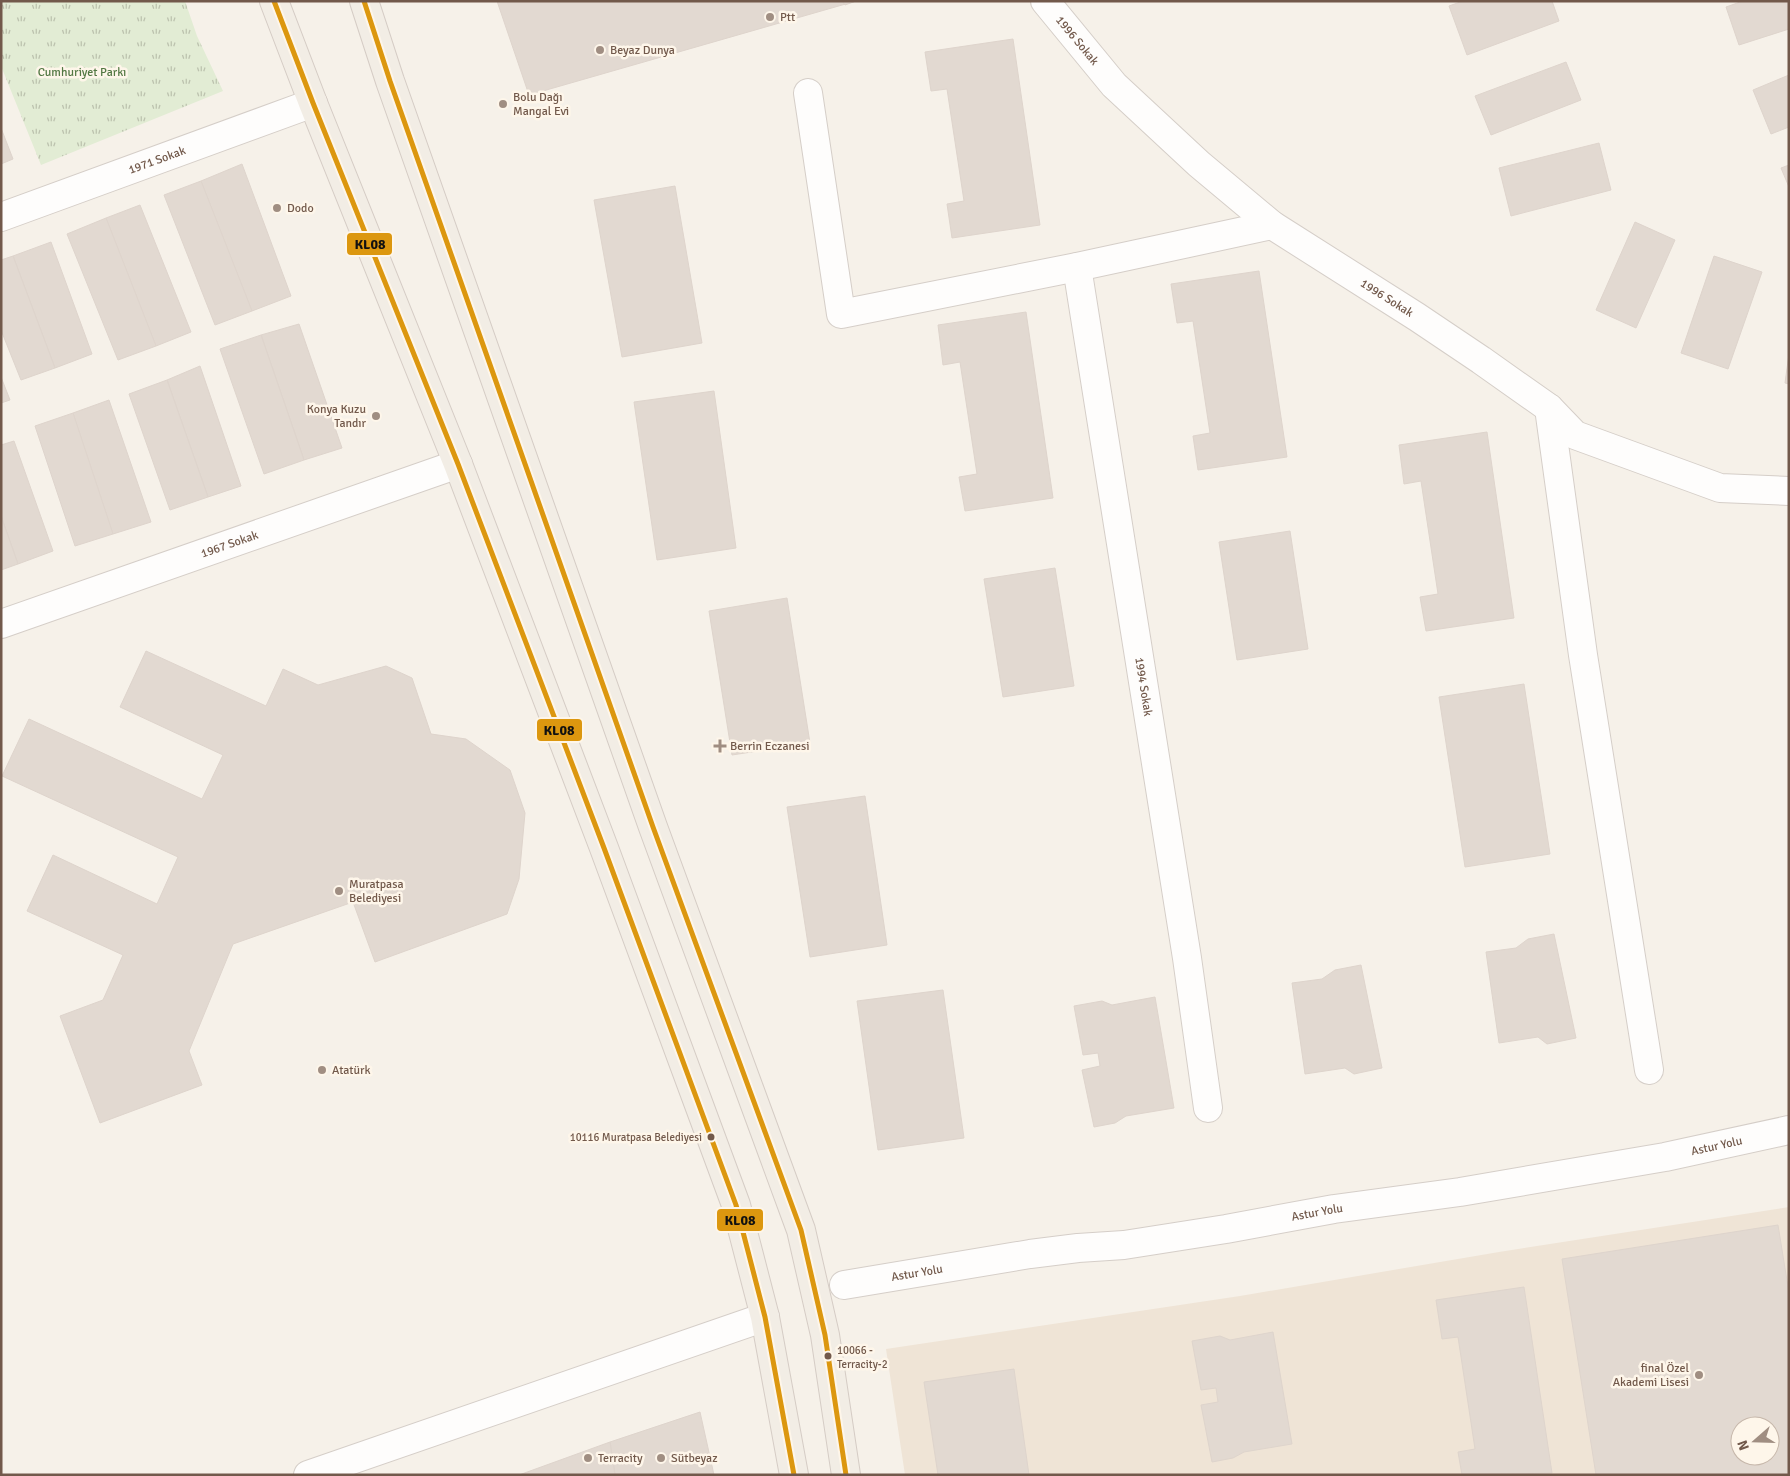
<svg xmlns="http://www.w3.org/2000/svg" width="1790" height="1476" font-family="Signika,sans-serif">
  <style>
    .residential { fill: #efe4d6; fill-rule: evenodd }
    .grass { fill: url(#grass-tufts) }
    .building { fill: #e2d9d1; stroke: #ded4cc; fill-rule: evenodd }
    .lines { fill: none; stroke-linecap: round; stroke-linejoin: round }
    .minor-casing { stroke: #d5cec8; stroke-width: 30 }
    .major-casing { stroke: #d5ccc5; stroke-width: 30 }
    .minor { stroke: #fefdfc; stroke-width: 28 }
    .major { stroke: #f2ede5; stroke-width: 28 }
    .bus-1-casing { stroke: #fef6ea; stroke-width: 9 }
    .bus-1 { stroke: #dc970f; stroke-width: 5 }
    .poi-dot { fill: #a08e82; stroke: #fef6ea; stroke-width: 2 }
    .bus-dot { fill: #72594b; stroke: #fef6ea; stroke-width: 2 }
    .labels { text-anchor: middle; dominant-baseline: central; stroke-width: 5; stroke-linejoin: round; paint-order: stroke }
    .bus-label { font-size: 11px; fill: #72594b; stroke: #fef6ea; text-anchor: end }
    .poi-label { font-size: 12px; fill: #72594b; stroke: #fef6ea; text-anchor: start }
    .street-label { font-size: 12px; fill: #72594b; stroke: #fef6ea }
    .park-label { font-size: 12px; fill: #537843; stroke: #fef6ea }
    .line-badge { stroke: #fef6ea; stroke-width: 2 }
    .pale-badge-label { font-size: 14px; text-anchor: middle; font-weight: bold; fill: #111 }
  </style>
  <defs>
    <pattern id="grass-tufts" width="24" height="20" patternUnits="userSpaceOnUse" patternTransform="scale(1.25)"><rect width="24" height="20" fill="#e2ecd4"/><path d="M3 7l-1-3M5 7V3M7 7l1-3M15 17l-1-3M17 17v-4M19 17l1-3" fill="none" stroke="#bcc2ae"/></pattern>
  </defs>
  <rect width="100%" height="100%" fill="#f6f1e9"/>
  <path class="residential" d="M1789,1207V1475H905L886,1349L1240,1296L1499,1252ZM1740,1426H1770V1456H1740Z"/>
  <polygon class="grass" points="1,1 185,1 197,36 223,91 41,165 1,66"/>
  <g class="building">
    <polygon points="497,1 856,1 529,95"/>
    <polygon points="842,1 856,1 845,5"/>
    <polygon points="1463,1 1552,1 1559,21 1467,55 1449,6"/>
    <polygon points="1743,1 1789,1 1789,29 1739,45 1726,7"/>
    <polygon points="1013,39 1040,225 952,238 947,204 964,201 947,89 931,91 925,52"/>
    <polygon points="1566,62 1581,100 1491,135 1475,96"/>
    <polygon points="1789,75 1789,127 1771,134 1753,90"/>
    <polygon points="1,128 13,159 1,164"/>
    <polygon points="1599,143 1611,190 1511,216 1499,168"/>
    <polygon points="242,164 291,296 252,311 201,181"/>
    <polygon points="1789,165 1789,187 1781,168"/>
    <polygon points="201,181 252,311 215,325 164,195"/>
    <polygon points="675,186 702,343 622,357 594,200"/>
    <polygon points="140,205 191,332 156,346 106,218"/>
    <polygon points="106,218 156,346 118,360 67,234"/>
    <polygon points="1635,222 1675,240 1636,328 1596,310"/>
    <polygon points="51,242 92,354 55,368 13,256"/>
    <polygon points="13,256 55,368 21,380 1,330 1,260"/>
    <polygon points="1714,256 1762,272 1728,369 1681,353"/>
    <polygon points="1259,271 1287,457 1198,470 1193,436 1210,433 1193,321 1177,323 1171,284"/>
    <polygon points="1026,312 1053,498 965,511 959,477 977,474 960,362 943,365 938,325"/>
    <polygon points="299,324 342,448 304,460 261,335"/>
    <polygon points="261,335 304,460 264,474 220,349"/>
    <polygon points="1789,354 1789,384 1785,383"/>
    <polygon points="200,366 241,486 208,497 167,380"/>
    <polygon points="1,377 10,400 1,403"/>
    <polygon points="167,380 208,497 170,510 129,394"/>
    <polygon points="714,391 736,548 657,560 634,402"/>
    <polygon points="109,400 151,522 113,534 73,413"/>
    <polygon points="73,413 113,534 75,546 35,426"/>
    <polygon points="1487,432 1514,618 1426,631 1420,597 1438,594 1421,481 1404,484 1399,445"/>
    <polygon points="14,441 53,551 18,564 1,516 1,445"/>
    <polygon points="1,516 18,564 1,570"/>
    <polygon points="1290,531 1308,649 1237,660 1219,542"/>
    <polygon points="1055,568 1074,686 1003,697 984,579"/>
    <polygon points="787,598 810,743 732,755 709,611"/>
    <polygon points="146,651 266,706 283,669 318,685 386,666 412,678 431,734 466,739 510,770 525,813 519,879 507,914 375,962 353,902 233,944 189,1051 202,1085 100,1123 60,1016 103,1000 123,955 27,911 53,855 157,904 178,857 2,776 29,719 202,799 223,755 120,707"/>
    <polygon points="1524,684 1550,854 1465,867 1439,697"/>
    <polygon points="865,796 887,945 810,957 787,807"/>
    <polygon points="1554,934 1576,1038 1547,1044 1538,1037 1499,1043 1486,952 1516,948 1528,939"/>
    <polygon points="1361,965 1382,1068 1354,1074 1345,1068 1305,1074 1292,983 1322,979 1335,970"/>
    <polygon points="943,990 964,1138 878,1150 857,1001"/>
    <polygon points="1155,997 1174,1108 1126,1116 1115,1123 1094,1127 1082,1070 1100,1066 1098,1053 1083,1055 1074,1006 1102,1001 1112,1005"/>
    <path d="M1778,1225L1789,1293V1475H1596L1562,1259ZM1740,1426H1770V1456H1740Z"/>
    <polygon points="1524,1287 1552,1473 1462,1475 1458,1452 1475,1449 1458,1337 1442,1339 1436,1300"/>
    <polygon points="1273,1332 1292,1444 1244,1452 1233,1458 1212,1462 1201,1405 1218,1402 1216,1388 1201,1390 1192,1341 1220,1336 1230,1340"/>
    <polygon points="1014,1369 1029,1475 938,1475 924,1382"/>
    <polygon points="700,1412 714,1475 615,1475 610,1442"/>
    <polygon points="610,1442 615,1475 519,1475"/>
  </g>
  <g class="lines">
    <g class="minor-casing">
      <g id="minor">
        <path id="s1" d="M1045,1L1114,85L1199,164L1272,225L1417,317L1481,360L1549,408L1575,435L1720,488L1789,491"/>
        <polyline points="808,93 841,314 1077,267 1272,225"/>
        <path id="s2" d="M1,217L313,103"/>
        <path id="s3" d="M1077,267L1187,958L1208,1108"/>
        <polyline points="1549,408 1583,655 1649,1070"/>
        <path id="s4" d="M1,624L458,464"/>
        <path id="s5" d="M844,1285L1030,1254L1078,1248L1124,1245L1226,1229L1334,1209L1460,1192L1665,1157L1789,1130"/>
        <polyline points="308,1475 765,1317"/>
      </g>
    </g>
    <g class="major-casing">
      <g id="major">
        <polyline points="274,1 313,103 458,464 604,848 736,1205 765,1317 794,1475"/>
        <polyline points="364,1 390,81 653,827 801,1230 825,1335 846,1475"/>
      </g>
    </g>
    <use href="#minor" class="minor"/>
    <use href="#major" class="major"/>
    <g class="bus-1-casing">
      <g id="bus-1">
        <polyline points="274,1 313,103 458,464 604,848 736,1205 765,1317 794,1475"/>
        <polyline points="364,1 390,81 653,827 801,1230 825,1335 846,1475"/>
      </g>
    </g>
    <use href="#bus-1" class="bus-1"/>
  </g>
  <g class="poi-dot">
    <circle cx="770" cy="17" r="5"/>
    <circle cx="600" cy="50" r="5"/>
    <circle cx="503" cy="104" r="5"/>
    <circle cx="277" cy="208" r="5"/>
    <circle cx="376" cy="416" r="5"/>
    <path d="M717.5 738.5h5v5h5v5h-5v5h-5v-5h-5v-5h5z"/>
    <circle cx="339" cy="891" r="5"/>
    <circle cx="322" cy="1070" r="5"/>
    <circle cx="1699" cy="1375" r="5"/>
    <circle cx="588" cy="1458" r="5"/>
    <circle cx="661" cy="1458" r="5"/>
  </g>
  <g class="bus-dot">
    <circle cx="711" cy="1137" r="4.5"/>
    <circle cx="828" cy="1356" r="4.5"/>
  </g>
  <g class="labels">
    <g class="bus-label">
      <text x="702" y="1137">10116 Muratpasa Belediyesi</text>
      <text x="837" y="1350" text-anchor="start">10066 -<tspan x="837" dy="14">Terracity-2</tspan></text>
    </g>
    <g class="poi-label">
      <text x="780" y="17">Ptt</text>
      <text x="610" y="50">Beyaz Dunya</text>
      <text x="513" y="97">Bolu Dağı<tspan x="513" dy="14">Mangal Evi</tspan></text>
      <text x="287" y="208">Dodo</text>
      <text x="366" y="409" text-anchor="end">Konya Kuzu<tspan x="366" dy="14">Tandır</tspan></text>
      <text x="730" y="746">Berrin Eczanesi</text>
      <text x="349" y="884">Muratpasa<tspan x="349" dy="14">Belediyesi</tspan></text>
      <text x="332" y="1070">Atatürk</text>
      <text x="1689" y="1368" text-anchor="end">final Özel<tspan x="1689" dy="14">Akademi Lisesi</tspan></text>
      <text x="598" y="1458">Terracity</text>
      <text x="671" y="1458">Sütbeyaz</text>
    </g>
    <g class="street-label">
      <text stroke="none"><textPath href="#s1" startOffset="51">1996 Sokak</textPath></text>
      <text stroke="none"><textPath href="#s2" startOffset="166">1971 Sokak</textPath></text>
      <text stroke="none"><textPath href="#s1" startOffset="456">1996 Sokak</textPath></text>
      <text stroke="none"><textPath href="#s4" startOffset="242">1967 Sokak</textPath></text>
      <text stroke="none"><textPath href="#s3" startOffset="425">1994 Sokak</textPath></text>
      <text stroke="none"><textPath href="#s5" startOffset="884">Astur Yolu</textPath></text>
      <text stroke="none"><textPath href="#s5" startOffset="479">Astur Yolu</textPath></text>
      <text stroke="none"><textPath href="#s5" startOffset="74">Astur Yolu</textPath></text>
    </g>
    <g class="park-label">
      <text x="82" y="72">Cumhuriyet Parkı</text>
    </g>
  </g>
  <g class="line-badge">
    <rect x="346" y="232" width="47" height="24" rx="5" fill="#dc970f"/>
    <rect x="536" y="718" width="47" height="24" rx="5" fill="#dc970f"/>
    <rect x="716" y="1208" width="48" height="24" rx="5" fill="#dc970f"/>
  </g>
  <g class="pale-badge-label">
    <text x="370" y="249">KL08</text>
    <text x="559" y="735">KL08</text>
    <text x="740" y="1225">KL08</text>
  </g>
  <rect width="1790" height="1476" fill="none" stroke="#72594b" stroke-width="5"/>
  <g transform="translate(1755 1441) rotate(250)"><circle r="24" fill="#fef6ea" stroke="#c6b7aa"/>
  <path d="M0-4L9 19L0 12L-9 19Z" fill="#a08e82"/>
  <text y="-8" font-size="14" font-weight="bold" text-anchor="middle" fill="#72594b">N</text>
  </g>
</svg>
